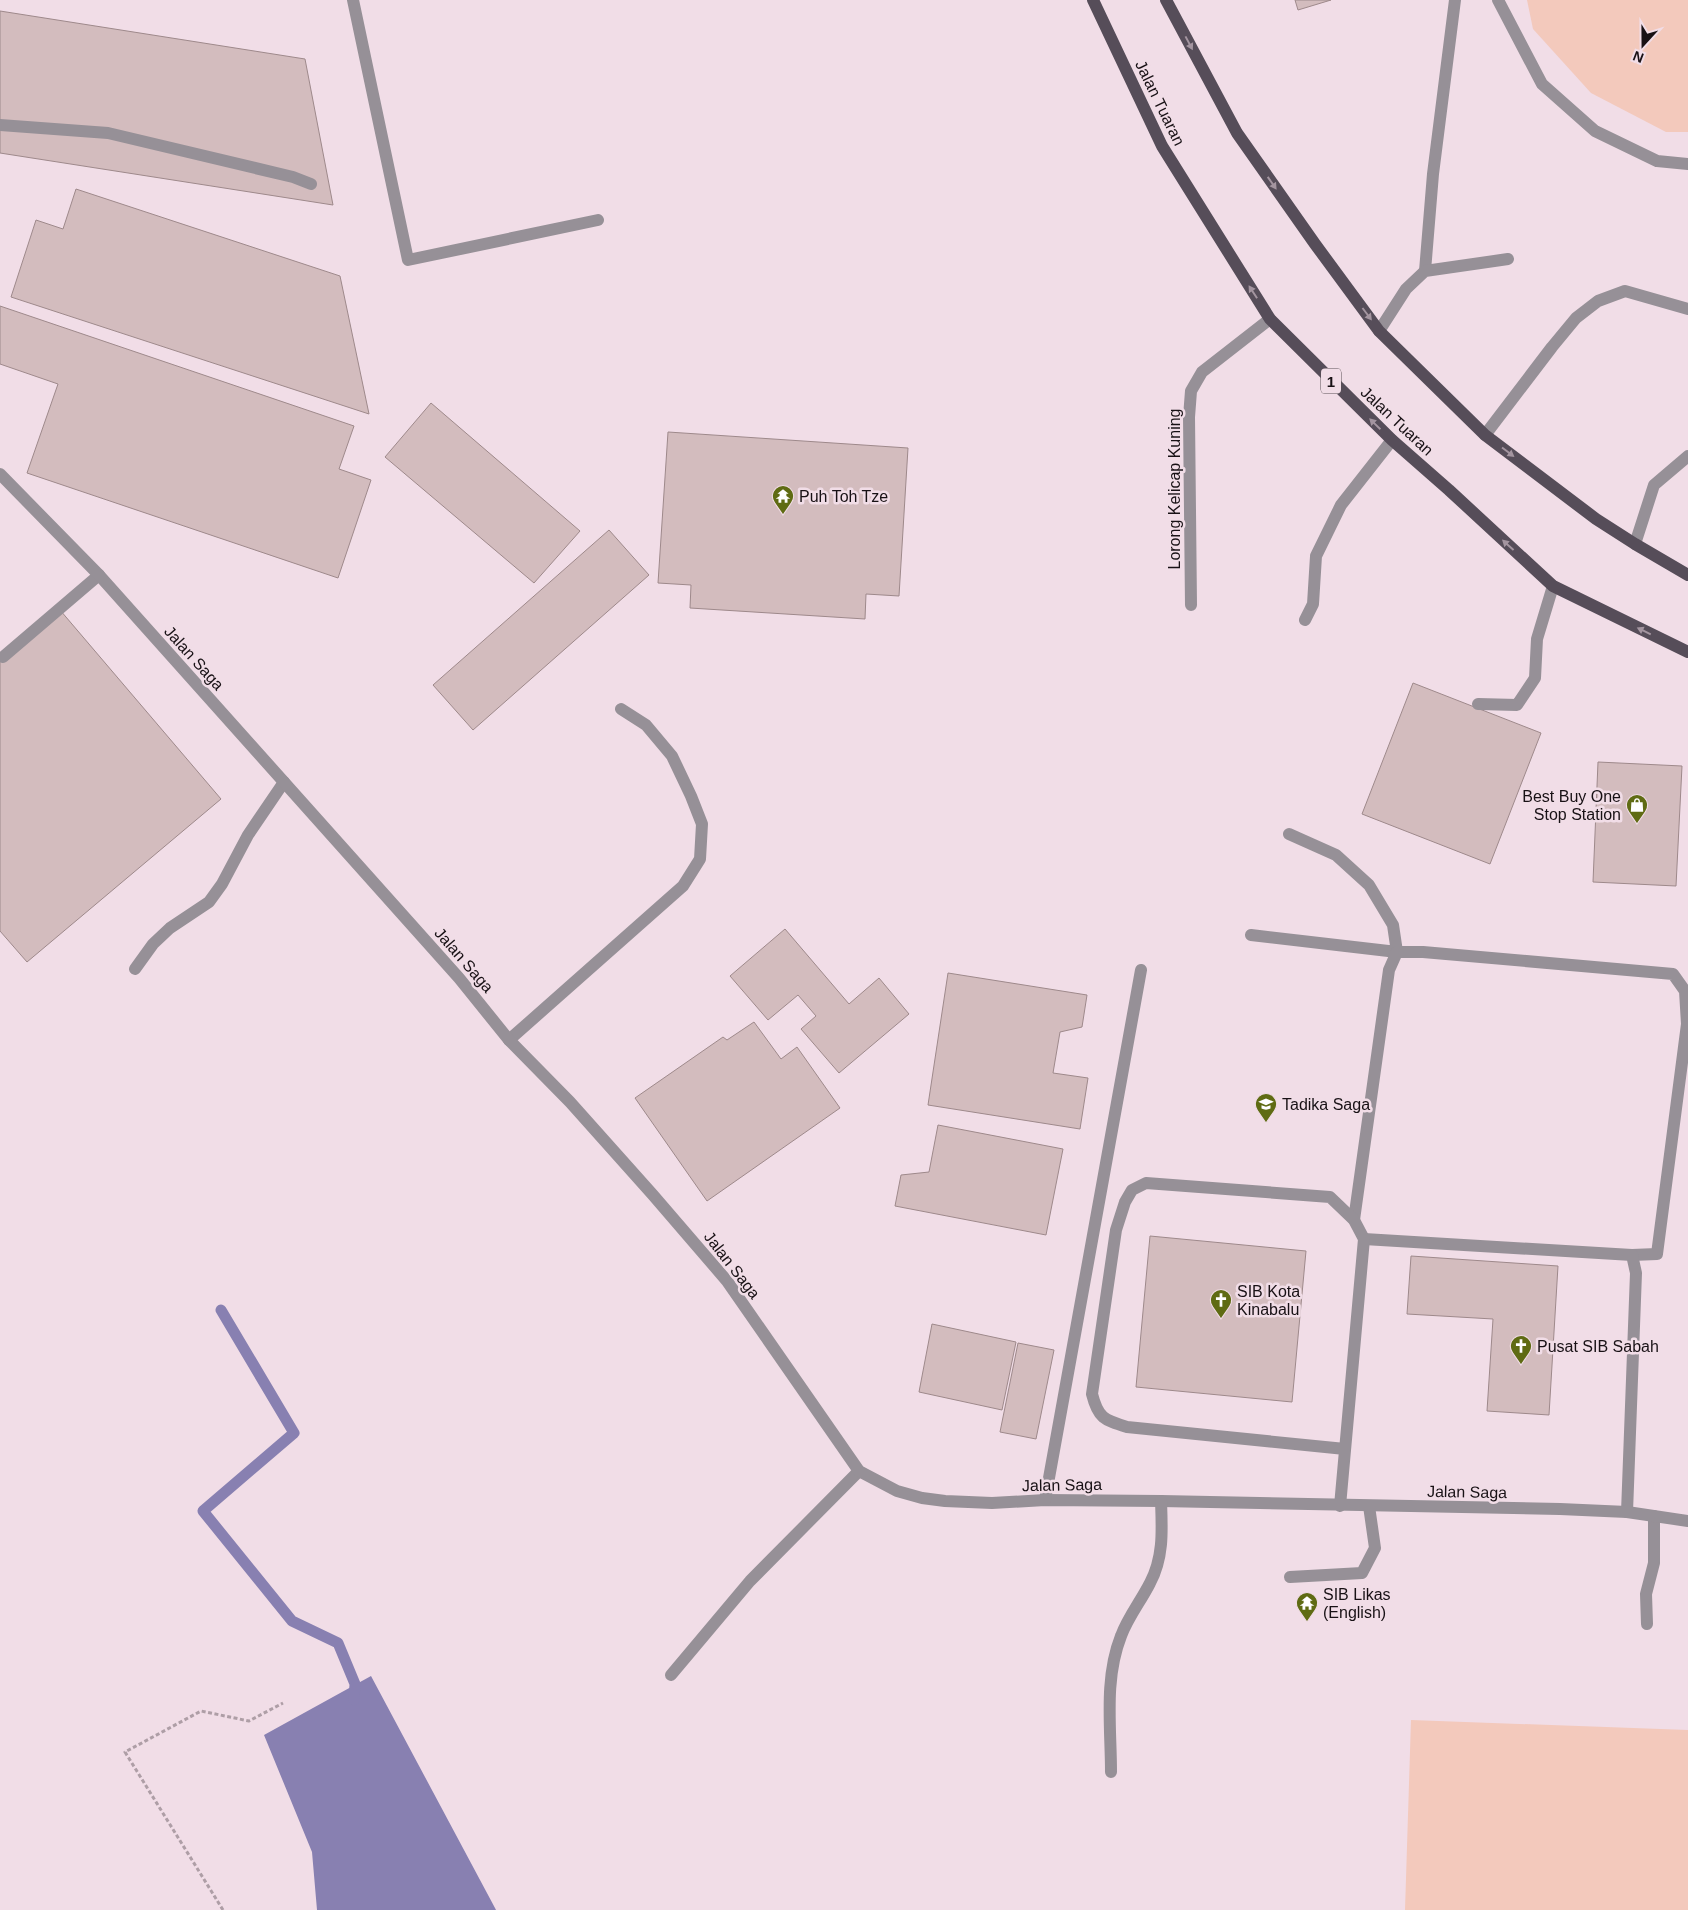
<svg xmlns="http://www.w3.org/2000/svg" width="1688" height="1910" font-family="Arial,sans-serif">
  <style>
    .green { fill: #f3c9bc }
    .water { fill: #8880b1 }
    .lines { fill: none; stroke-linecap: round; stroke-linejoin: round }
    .stream { stroke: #8880b1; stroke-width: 11 }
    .building { fill: #d3bcbe; stroke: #9e898b }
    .path { stroke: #ae9ea6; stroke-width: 3; stroke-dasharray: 4 2.5; stroke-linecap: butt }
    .lane { stroke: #969097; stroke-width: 12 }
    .street { stroke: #969097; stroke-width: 12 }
    .primary { stroke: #564d59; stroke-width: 12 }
    .oneway { fill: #a495a0 }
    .labels { text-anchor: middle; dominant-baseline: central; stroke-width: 5; stroke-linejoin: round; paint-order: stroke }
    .shield { fill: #f1dde7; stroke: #594e54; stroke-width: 1 }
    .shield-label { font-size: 15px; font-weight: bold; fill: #181115 }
    .street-label { font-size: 16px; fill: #181115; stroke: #f1dde7 }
    .poi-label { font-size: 16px; fill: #181115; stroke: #f1dde7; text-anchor: start }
  </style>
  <rect width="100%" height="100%" fill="#f1dde7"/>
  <g class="green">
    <polygon points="1527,0 1688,0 1688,132 1666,132 1591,93 1533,29"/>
    <polygon points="1411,1720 1688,1730 1688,1910 1405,1910"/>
  </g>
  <polygon class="water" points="371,1676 495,1908 496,1910 317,1910 312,1852 264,1735"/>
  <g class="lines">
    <polyline class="stream" points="221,1310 294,1433 203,1511 292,1621 338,1643 355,1684 354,1700"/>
  </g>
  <g class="building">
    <polygon points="1295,0 1331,0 1298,10"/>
    <polygon points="0,11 305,59 333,205 0,153"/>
    <polygon points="76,189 340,276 369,414 11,297 36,220 63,229"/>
    <polygon points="0,306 354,426 339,469 371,480 338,578 27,473 58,384 0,364"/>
    <polygon points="431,403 580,531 534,583 385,457"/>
    <polygon points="668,432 908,448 899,596 866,594 865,619 690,608 691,585 658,583"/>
    <polygon points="609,530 649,575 473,730 433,685"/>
    <polygon points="60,610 221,799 27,962 0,931 0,661"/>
    <polygon points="1413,683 1541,733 1490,864 1362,814"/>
    <polygon points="1598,762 1682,766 1676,886 1593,882"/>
    <polygon points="785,929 849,1004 879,978 909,1014 839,1073 801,1029 816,1016 798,995 768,1020 730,976"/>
    <polygon points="948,973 1087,995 1082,1027 1060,1032 1053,1073 1088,1078 1080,1129 928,1105"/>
    <polygon points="754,1022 781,1059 797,1047 840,1108 707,1201 635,1098 723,1037 727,1040"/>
    <polygon points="938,1125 1063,1149 1046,1235 895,1206 901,1175 929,1172"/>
    <polygon points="1150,1236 1306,1251 1292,1402 1136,1387"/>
    <polygon points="1411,1256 1558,1266 1549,1415 1487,1411 1493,1319 1407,1314"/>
    <polygon points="932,1324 1016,1342 1002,1410 919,1392"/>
    <polygon points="1018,1343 1054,1350 1036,1439 1000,1432"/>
  </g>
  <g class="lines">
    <polyline class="path" points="223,1910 125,1752 201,1711 249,1721 283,1703"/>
    <g class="lane">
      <polyline points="353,0 408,260 598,220"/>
      <polyline points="1498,0 1542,84 1595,131 1657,161 1688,164"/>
      <polyline points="0,125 108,133 293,177 311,184"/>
      <polyline points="1485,435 1552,347 1576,318 1598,301 1625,291 1688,309"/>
      <polyline points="1635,544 1654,485 1688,456"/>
      <polyline points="1305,620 1313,604 1316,556 1341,505 1392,440"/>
      <polyline points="3,657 99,575"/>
      <polyline points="1478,704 1517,705 1535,678 1537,639 1553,586"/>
      <polyline points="1251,935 1397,952 1393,925 1369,885 1336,855 1289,834"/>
      <polyline points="135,969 153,944 170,928 209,902 222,884 248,835 284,782"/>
      <polyline points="509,1040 683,886 700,859 702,824 691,796 672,756 646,725 621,709"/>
      <polyline points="1354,1220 1389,970 1397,952 1423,952 1673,974 1685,991 1687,1024 1657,1254 1632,1255"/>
      <polyline points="1364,1239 1632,1255 1636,1273 1627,1512"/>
      <path d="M1340,1506L1364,1239L1354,1220L1330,1197L1146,1183L1132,1190L1125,1202L1116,1230L1092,1394C1098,1418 1104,1420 1127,1427L1345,1449"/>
      <polyline points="1290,1577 1362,1573 1375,1548 1369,1506"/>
      <polyline points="1647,1624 1646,1594 1654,1563 1654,1516"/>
      <polyline points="671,1675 750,1581 859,1471"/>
    </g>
    <g class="street">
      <polyline points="1425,271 1433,174 1455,0"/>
      <polyline points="1379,331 1406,289 1425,271 1508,259"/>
      <polyline points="0,474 99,575 459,978 509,1040 570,1102 653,1195 727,1281 859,1471 897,1491 922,1498 945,1501 992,1503 1045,1500 1161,1501 1560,1509 1627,1512 1688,1521"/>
      <polyline points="1191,605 1189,417 1191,391 1202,372 1270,319"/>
      <polyline points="1045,1500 1141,970"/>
      <path d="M1111,1772C1111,1727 1104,1679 1121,1636C1128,1617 1141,1601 1150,1583C1164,1557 1162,1529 1161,1501"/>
    </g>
    <g class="primary">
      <polyline points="1093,0 1162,146 1270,319 1392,440 1449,490 1553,586 1688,652"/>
      <polyline points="1166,0 1237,133 1315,244 1379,331 1485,435 1596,519 1635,544 1688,575"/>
    </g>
  </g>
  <defs><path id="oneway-solid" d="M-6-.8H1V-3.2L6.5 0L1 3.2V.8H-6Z" transform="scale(1.25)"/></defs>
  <g class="oneway">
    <use href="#oneway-solid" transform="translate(1189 43) rotate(62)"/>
    <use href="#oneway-solid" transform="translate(1272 183) rotate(55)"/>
    <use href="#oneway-solid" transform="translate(1253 292) rotate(-123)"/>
    <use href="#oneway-solid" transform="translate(1367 314) rotate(53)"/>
    <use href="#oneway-solid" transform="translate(1375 424) rotate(-136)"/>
    <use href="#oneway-solid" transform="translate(1508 452) rotate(37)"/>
    <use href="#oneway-solid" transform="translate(1508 545) rotate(-138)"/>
    <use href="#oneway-solid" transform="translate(1644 631) rotate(-154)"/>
  </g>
  <defs>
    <g id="temple-pin" transform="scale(1.125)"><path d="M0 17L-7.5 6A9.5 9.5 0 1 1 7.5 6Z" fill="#5f6b13" stroke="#f1dde7"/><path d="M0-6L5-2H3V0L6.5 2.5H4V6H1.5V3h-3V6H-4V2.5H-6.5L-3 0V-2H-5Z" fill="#fff"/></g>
    <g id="shop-pin" transform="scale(1.125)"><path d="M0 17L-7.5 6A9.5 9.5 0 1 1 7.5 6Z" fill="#5f6b13" stroke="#f1dde7"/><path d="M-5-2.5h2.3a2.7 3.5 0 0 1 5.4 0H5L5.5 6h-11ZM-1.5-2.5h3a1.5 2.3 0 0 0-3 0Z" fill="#fff"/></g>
    <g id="school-pin" transform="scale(1.125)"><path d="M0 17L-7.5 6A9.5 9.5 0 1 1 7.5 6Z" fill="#5f6b13" stroke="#f1dde7"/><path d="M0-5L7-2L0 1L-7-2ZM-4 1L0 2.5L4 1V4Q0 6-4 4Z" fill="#fff"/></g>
    <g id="church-pin" transform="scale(1.125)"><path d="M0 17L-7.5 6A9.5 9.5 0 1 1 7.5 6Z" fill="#5f6b13" stroke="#f1dde7"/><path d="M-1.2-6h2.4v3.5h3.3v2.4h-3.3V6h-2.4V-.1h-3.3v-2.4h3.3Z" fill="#fff"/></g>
  </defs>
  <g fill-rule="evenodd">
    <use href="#temple-pin" x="783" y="496"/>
    <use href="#shop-pin" x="1637" y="805"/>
    <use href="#school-pin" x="1266" y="1104"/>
    <use href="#church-pin" x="1221" y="1300"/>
    <use href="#church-pin" x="1521" y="1346"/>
    <use href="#temple-pin" x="1307" y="1603"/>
  </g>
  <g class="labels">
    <rect class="shield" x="1321" y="368.5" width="20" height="25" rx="4"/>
    <g class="shield-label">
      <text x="1331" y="381">1</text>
    </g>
    <g class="street-label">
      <text transform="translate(1160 103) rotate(64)">Jalan Tuaran</text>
      <text transform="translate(1397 421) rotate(43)">Jalan Tuaran</text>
      <text transform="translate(1174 489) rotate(-90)">Lorong Kelicap Kuning</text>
      <text transform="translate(194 658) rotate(48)">Jalan Saga</text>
      <text transform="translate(464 960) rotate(49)">Jalan Saga</text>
      <text transform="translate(732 1265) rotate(52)">Jalan Saga</text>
      <text transform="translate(1062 1485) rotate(-1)">Jalan Saga</text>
      <text transform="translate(1467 1492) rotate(1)">Jalan Saga</text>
    </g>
    <g class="poi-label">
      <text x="799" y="496">Puh Toh Tze</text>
      <text x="1621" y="796" text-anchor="end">Best Buy One<tspan x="1621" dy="18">Stop Station</tspan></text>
      <text x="1282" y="1104">Tadika Saga</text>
      <text x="1237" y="1291">SIB Kota<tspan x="1237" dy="18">Kinabalu</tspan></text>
      <text x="1537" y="1346">Pusat SIB Sabah</text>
      <text x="1323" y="1594">SIB Likas<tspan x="1323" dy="18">(English)</tspan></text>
    </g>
  </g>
  <g transform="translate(1643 45) rotate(201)" stroke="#f1dde7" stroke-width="4" paint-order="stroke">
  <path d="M0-4L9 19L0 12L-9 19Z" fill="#181115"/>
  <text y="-8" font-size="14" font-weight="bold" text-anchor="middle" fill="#181115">N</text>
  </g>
</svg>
